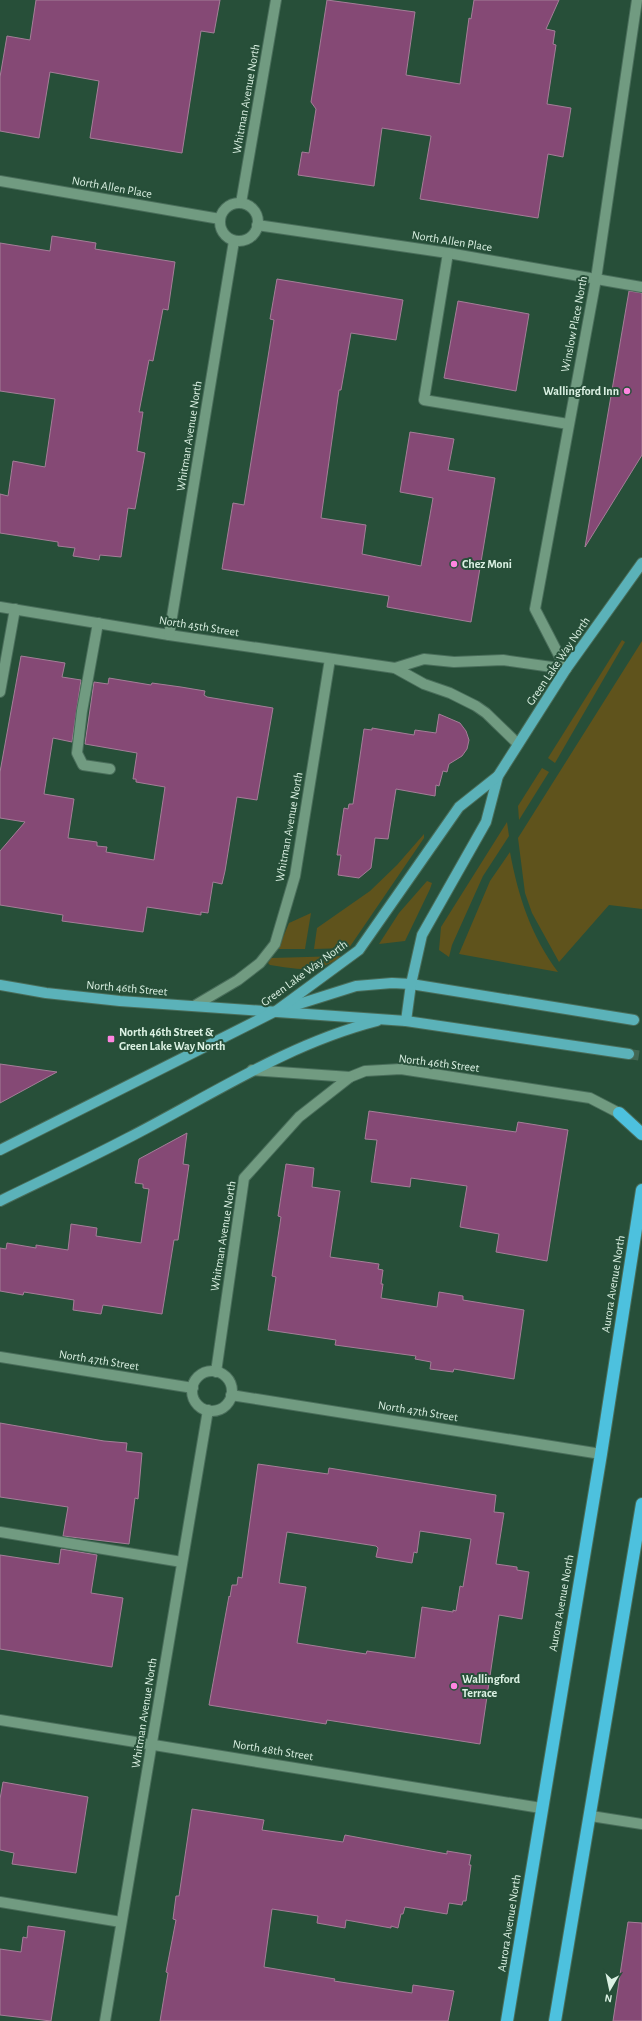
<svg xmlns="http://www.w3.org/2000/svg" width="642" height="2021" font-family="'Alegreya Sans',sans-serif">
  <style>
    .green { fill: #5f531c }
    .building { fill: #854975; stroke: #a47e98; fill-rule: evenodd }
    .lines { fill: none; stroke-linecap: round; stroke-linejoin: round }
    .major-tunnel { stroke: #426752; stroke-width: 10; stroke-dasharray: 10 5; stroke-linecap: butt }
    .minor-casing { stroke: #496d5a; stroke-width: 12 }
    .major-casing { stroke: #496d5a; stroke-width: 12 }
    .highway-casing { stroke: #496d5a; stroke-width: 14 }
    .minor { stroke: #719b81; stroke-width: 10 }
    .major { stroke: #5bb2b9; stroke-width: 10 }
    .highway { stroke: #4dc1de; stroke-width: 12 }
    .poi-dot { fill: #fe85e0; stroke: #274f39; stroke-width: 1.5 }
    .labels { text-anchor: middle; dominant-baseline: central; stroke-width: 4; stroke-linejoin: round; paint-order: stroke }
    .street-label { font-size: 12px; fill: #dbf1e3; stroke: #274f39 }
    .poi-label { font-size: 12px; font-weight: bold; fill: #dbf1e3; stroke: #274f39; text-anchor: start }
  </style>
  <rect width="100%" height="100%" fill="#274f39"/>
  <g class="green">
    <polygon points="622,640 625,642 555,763 548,758"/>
    <polygon points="642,641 642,909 609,905 559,962 532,913 525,893 518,838"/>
    <polygon points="542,768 549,772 519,820 518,806"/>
    <polygon points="507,822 509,836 483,876 452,945 449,957 439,950 441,927"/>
    <polygon points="424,834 424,838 349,948 314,949 317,928 370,891 397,865"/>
    <path d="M510,852C518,896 531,936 558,972L459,954L490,881Z"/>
    <polygon points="427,881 432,883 430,889 405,941 379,944 399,913"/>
    <polygon points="311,913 305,949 278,949 289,923"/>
    <path d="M342,956C316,975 299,969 270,965L268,963L271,958Z"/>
  </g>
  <g class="building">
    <polygon points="36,0 220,0 214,33 201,31 182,153 90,138 99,81 50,72 39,138 0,131 0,77 7,36 30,40"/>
    <polygon points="327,0 415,12 406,75 460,84 469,18 471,19 474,0 559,0 546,29 555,31 553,44 556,45 547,104 571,108 563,157 548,154 538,218 420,199 431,136 382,128 374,186 298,175 302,152 309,153 316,109 311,102"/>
    <polygon points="52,236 96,243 95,249 175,262 168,310 163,309 153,361 149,360 139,412 143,412 137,451 145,453 135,509 128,508 121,557 100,555 99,560 73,556 75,548 58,546 58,542 0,533 0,494 8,496 13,461 45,467 55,399 0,391 0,243 50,251"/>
    <polygon points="277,279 403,300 396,340 351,333 341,390 339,390 321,518 366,525 362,554 421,566 433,498 400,492 410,432 454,439 448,470 495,478 471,622 387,607 389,596 222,569 233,503 244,505 274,320 270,319"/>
    <polygon points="629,291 642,293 642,455 585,547"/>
    <polygon points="458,301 529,314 516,391 444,378"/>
    <polygon points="21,656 65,663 62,677 81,680 72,742 53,738 44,794 74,799 68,838 97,842 97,846 107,847 106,852 154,860 165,787 136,782 136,779 133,779 137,753 85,744 94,682 108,684 109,678 151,685 152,683 181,687 205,691 204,695 207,697 273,708 257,800 237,797 225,871 222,884 213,882 208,913 201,912 201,915 147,907 143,932 62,921 63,915 0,905 0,851 25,822 0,818 0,772"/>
    <polygon points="439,714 460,723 466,731 469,740 467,749 462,756 449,764 447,772 443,771 439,786 436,785 435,796 396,789 388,839 375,838 371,868 359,878 338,875 341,855 337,855 344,808 348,809 349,804 353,804 364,729 372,730 372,728 414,735 415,730 436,733"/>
    <polygon points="0,1064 57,1072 0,1103"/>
    <polygon points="369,1111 516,1132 518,1122 568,1130 547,1261 496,1252 499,1234 460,1227 467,1186 411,1178 410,1187 371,1182 377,1140 365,1139"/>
    <polygon points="187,1133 183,1164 189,1165 178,1240 174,1240 162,1314 103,1305 101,1314 73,1310 74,1300 24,1292 23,1295 0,1291 0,1248 6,1249 7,1243 36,1248 36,1245 68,1250 71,1224 97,1228 96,1236 141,1243 149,1189 143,1188 143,1184 135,1183 139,1159"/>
    <polygon points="286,1164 314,1168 312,1187 340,1191 330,1257 379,1264 378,1269 383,1270 381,1284 383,1284 381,1298 437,1307 439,1292 463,1296 463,1300 524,1310 514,1379 454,1369 453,1372 430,1369 431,1362 415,1359 416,1356 335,1345 336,1340 268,1330 276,1277 272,1276 281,1217 278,1216"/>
    <polygon points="0,1423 104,1441 127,1443 126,1451 142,1453 138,1499 135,1498 129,1544 63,1536 68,1507 0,1497"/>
    <path d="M258,1464L328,1474L329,1468L496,1495L494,1512L504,1513L496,1564L517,1567V1570L529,1572L522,1619L499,1615L480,1744L327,1720L326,1724L209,1705L229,1596L230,1597L232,1585H237L238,1577L242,1578ZM420,1531L471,1539L463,1587L460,1586L456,1611L453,1610V1612L422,1607L415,1658L367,1651L366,1654L297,1643L306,1587L279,1583L287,1532L376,1546L378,1548L376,1557L412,1563L414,1552L417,1553Z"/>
    <polygon points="61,1549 97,1555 91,1593 123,1598 112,1667 0,1649 0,1555 59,1564"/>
    <polygon points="3,1782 88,1797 76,1873 12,1864 14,1853 0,1850 0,1799"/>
    <polygon points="192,1809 264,1820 262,1830 343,1842 345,1835 447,1854 447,1851 471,1855 469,1865 471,1865 466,1901 463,1901 462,1905 449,1903 447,1914 405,1907 403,1914 401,1914 398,1928 391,1926 391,1928 346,1920 345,1928 317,1923 318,1916 272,1909 264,1967 335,1979 334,1981 412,1993 413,1985 454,1991 448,2021 160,2021 168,1973 166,1972 176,1920 173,1919 176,1896 179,1896"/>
    <polygon points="628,1922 642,1923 642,2021 613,2021"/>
    <polygon points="28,1926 65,1931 51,2021 0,2015 0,1949 21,1952 23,1937 27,1938"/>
  </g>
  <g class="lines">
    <polyline class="major-tunnel" points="629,1054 642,1056"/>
    <g class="minor-casing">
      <g id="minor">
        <polyline points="0,181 220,219"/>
        <circle cx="239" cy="222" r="19"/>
        <polyline points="241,203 276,0"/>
        <polyline points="257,225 448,253 642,287"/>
        <polyline points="448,253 424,400 568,424"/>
        <polyline points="0,607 169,635 395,668 424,684 450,693 476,706 486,713 518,744"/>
        <polyline points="98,623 82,711 77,753 83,765 110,769"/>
        <polyline points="169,635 234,241"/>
        <polyline points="395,668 424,659 454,662 503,660 566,669"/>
        <polyline points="566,669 535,609 596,279 637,0"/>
        <polyline points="0,692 15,609"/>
        <polyline points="194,1006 238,980 260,963 275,944 295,876 330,659"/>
        <polyline points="252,1070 350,1077 365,1071 401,1069 590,1098 619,1113"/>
        <polyline points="0,1357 193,1388"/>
        <circle cx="212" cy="1391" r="20"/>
        <polyline points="216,1372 244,1178 299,1117 350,1077"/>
        <polyline points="231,1395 601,1454"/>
        <polyline points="0,1532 182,1562"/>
        <polyline points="0,1720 541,1808"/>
        <polyline points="591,1816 642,1824"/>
        <polyline points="0,1902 121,1922"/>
        <polyline points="105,2021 208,1410"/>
      </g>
    </g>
    <g class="major-casing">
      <g id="major">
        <polyline points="0,985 46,993 120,1001 406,1021 629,1054"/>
        <polyline points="283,1009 356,986 392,983 411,984 634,1020"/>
        <polyline points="406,1021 411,984 422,935 486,822 498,776 566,669 642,563"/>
        <polyline points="0,1150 276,1011 359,950 459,807 498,776"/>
        <path d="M0,1201C43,1180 86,1160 128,1138C210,1096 287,1044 377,1021"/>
      </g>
    </g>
    <g class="highway-casing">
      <g id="highway">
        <polyline points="619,1113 642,1134"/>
        <polyline points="507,2021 601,1454 642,1190"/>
        <polyline points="555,2021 642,1504"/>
      </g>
    </g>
    <use href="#minor" class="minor"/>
    <use href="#major" class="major"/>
    <use href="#highway" class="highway"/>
  </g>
  <g class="poi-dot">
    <circle cx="627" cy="391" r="4"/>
    <circle cx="454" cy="564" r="4"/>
    <rect x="107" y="1035" width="8" height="8" rx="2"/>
    <circle cx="454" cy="1686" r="4"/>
  </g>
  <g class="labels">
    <g class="street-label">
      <text transform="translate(246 99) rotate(-80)">Whitman Avenue North</text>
      <text transform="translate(112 187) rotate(10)">North Allen Place</text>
      <text transform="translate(452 241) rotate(9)">North Allen Place</text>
      <text transform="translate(574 324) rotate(-79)">Winslow Place North</text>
      <text transform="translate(189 436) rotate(-81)">Whitman Avenue North</text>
      <text transform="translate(199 626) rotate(9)">North 45th Street</text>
      <text transform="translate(558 661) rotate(-56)">Green Lake Way North</text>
      <text transform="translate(289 827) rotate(-80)">Whitman Avenue North</text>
      <text transform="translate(304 973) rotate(-36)">Green Lake Way North</text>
      <text transform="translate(127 988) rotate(5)">North 46th Street</text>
      <text transform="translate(439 1063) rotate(7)">North 46th Street</text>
      <text transform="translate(223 1236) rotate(-81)">Whitman Avenue North</text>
      <text transform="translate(613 1284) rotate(-81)">Aurora Avenue North</text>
      <text transform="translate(99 1360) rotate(9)">North 47th Street</text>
      <text transform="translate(418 1411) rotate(9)">North 47th Street</text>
      <text transform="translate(561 1603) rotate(-80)">Aurora Avenue North</text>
      <text transform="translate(144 1713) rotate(-81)">Whitman Avenue North</text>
      <text transform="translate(273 1750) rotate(9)">North 48th Street</text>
      <text transform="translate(509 1923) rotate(-81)">Aurora Avenue North</text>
    </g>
    <g class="poi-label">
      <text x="619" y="391" text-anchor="end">Wallingford Inn</text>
      <text x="462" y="564">Chez Moni</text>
      <text x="119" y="1032">North 46th Street &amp;<tspan x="119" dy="14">Green Lake Way North</tspan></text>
      <text x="462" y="1679">Wallingford<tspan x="462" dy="14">Terrace</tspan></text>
    </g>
  </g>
  <g transform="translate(610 1989) rotate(189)" stroke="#274f39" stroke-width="3" paint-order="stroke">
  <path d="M0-3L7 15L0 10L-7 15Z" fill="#dbf1e3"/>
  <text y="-6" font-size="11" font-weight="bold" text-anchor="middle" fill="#dbf1e3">N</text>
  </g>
</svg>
